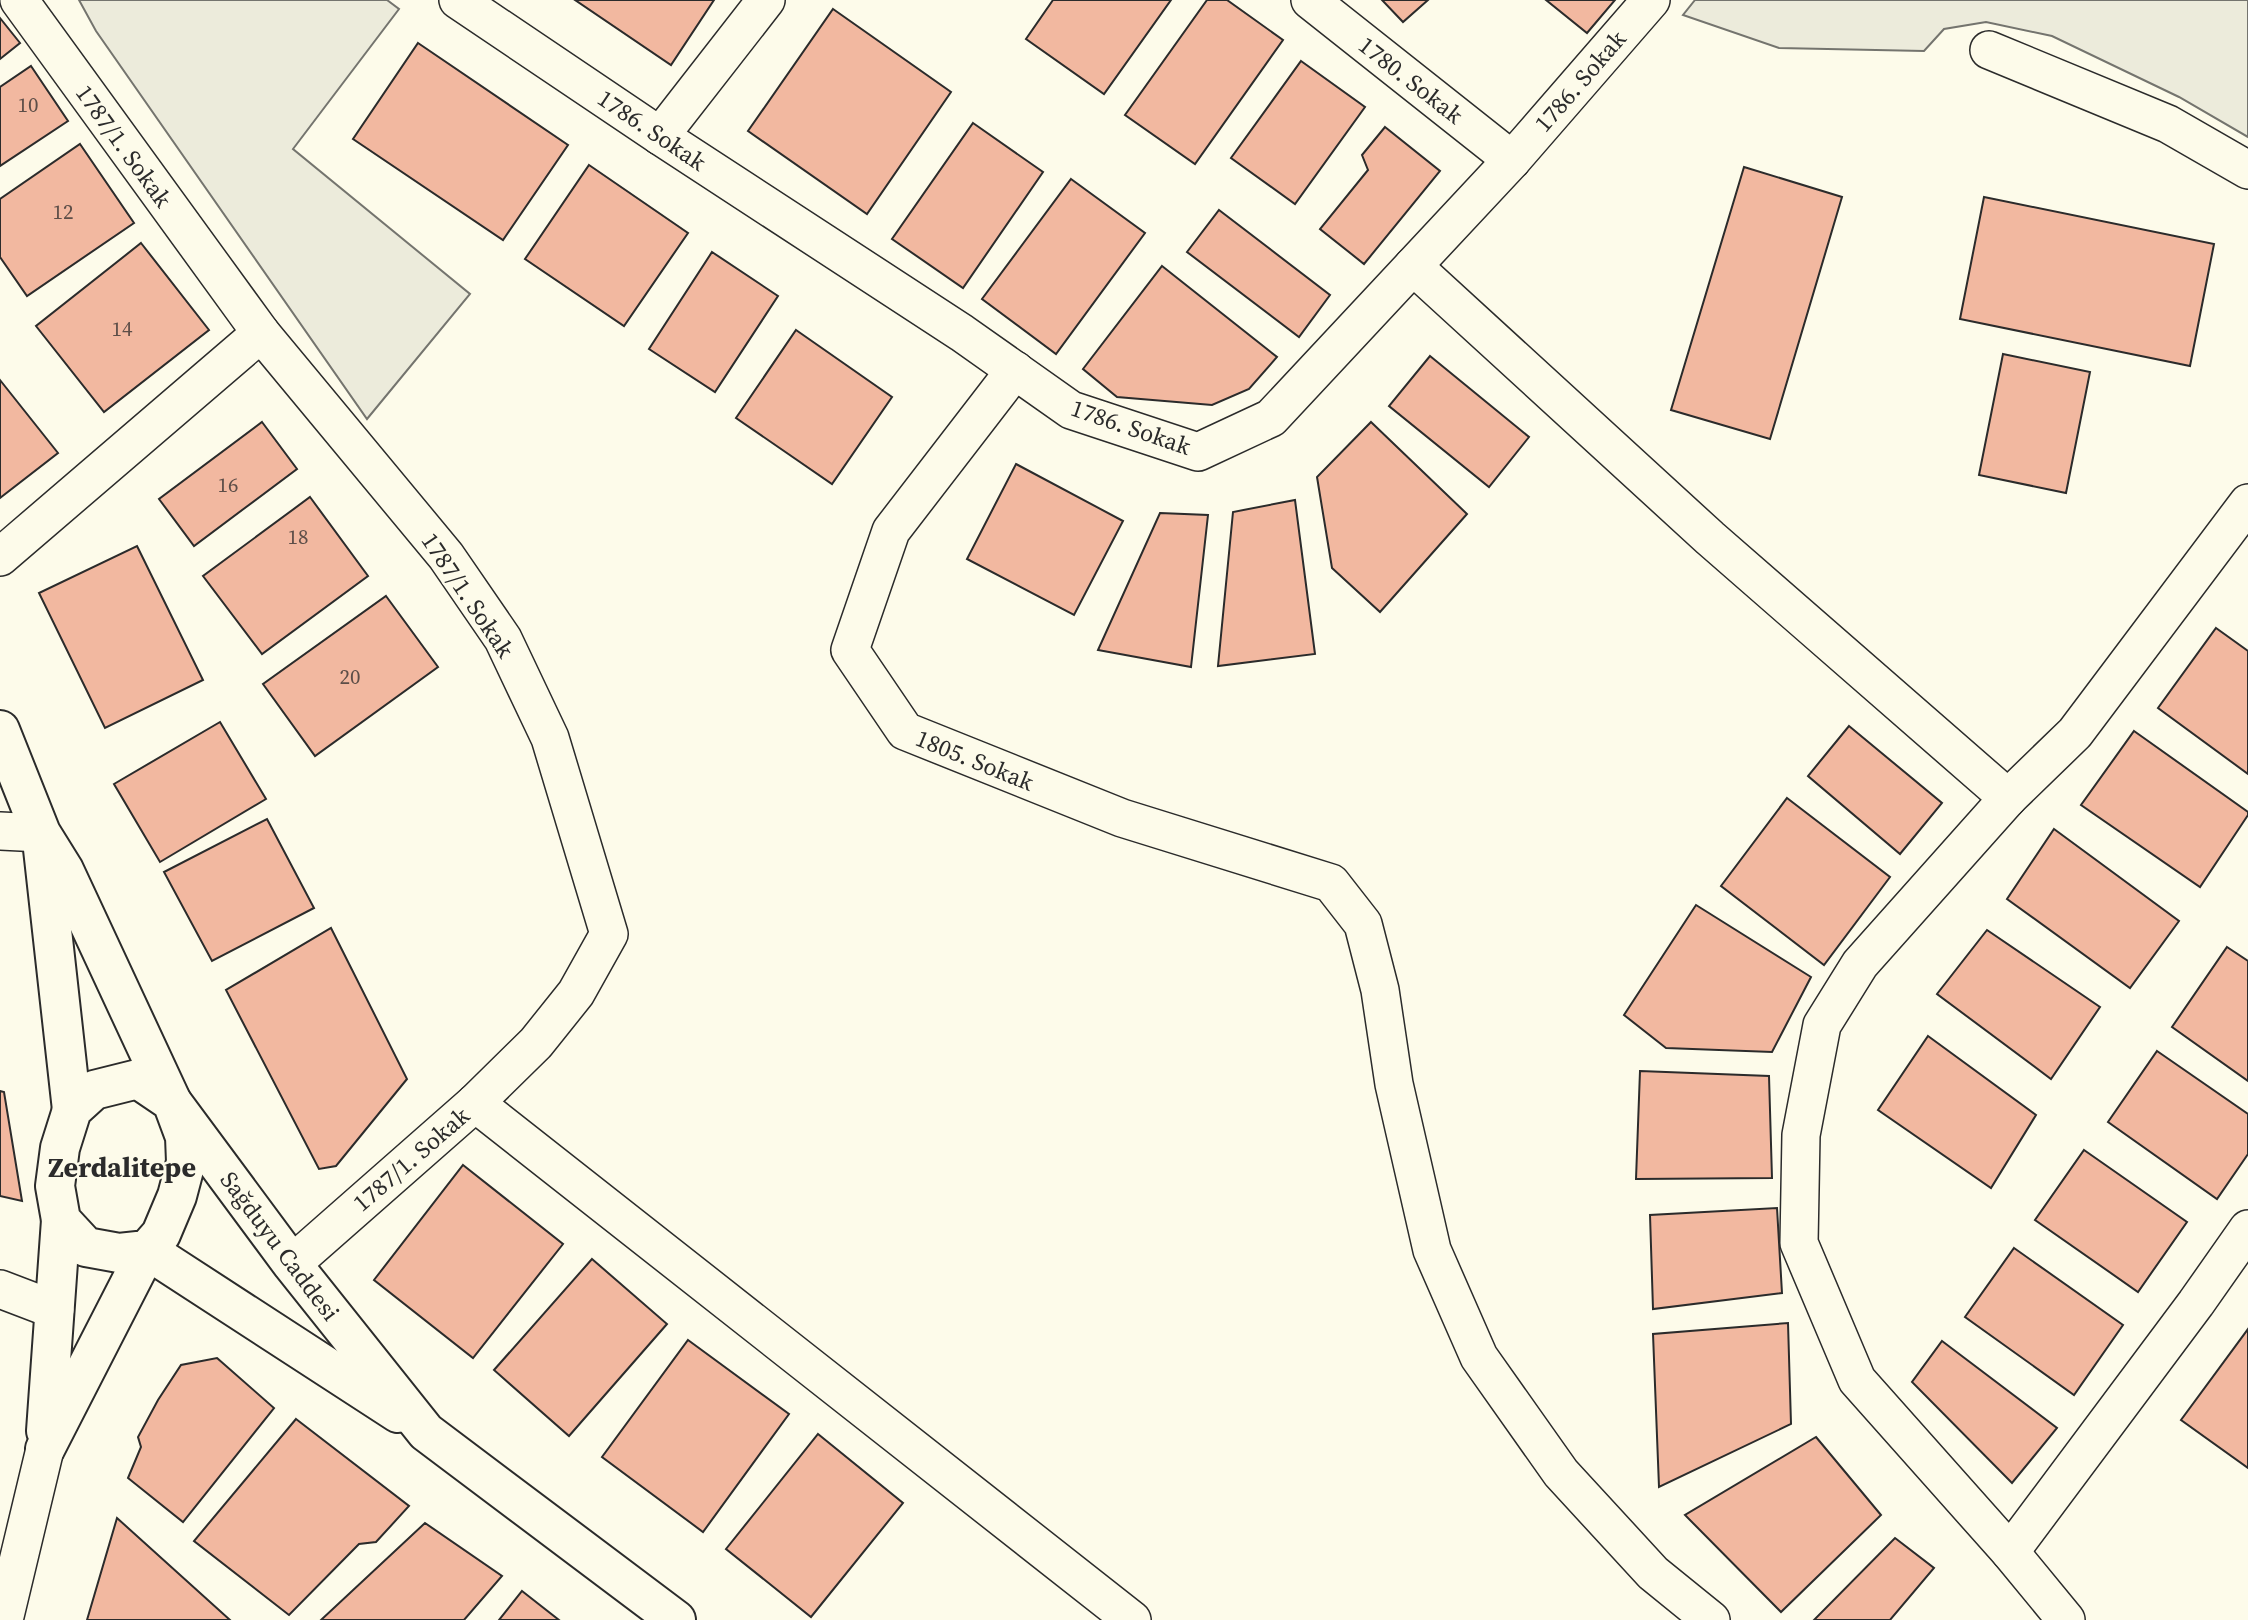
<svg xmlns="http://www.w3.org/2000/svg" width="2248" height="1620" font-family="'Source Serif 4',serif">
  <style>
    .green { fill: #ecebdb; stroke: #74746e; stroke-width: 2 }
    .building { fill: #f2b8a0; stroke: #2b2b2b; stroke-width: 2 }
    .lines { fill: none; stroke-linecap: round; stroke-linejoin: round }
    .street-casing { stroke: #2b2b2b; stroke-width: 40 }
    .secondary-casing { stroke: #2b2b2b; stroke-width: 42 }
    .street { stroke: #fdfbea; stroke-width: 37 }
    .secondary { stroke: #fdfbea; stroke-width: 38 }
    .labels { text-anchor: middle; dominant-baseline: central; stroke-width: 5; stroke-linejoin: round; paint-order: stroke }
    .number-label { font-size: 21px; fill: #5d4e48 }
    .street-label { font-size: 24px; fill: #2b2b2b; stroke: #fdfbea }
    .quarter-label { font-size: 28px; font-weight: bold; fill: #2b2b2b; stroke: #fdfbea }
  </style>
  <rect width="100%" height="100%" fill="#fdfbea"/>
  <g class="green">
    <polygon points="79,0 387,0 399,9 293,149 470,294 367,419 96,31"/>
    <polygon points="1695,0 2248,0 2248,137 2179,97 2052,36 1986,22 1944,29 1924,51 1779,48 1683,15"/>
  </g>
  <g class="building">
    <polygon points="575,0 714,0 671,65"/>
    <polygon points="1053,0 1171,0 1104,94 1026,39"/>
    <polygon points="1207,0 1227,0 1283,40 1195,164 1125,115"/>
    <polygon points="1382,0 1428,0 1403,22"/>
    <polygon points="1546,0 1615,0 1587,33"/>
    <polygon points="833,9 951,92 867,214 748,131"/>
    <polygon points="0,18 20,43 0,59"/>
    <polygon points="418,43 568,145 503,240 353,139"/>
    <polygon points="1301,61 1365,107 1295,204 1231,158"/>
    <polygon points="31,66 68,121 0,166 0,87"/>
    <polygon points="973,123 1043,172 963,288 892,239"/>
    <polygon points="1385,127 1440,171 1364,264 1320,229 1368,170 1362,155"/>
    <polygon points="80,144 134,223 27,296 0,257 0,199"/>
    <polygon points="589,165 688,233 624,326 525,259"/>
    <polygon points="1744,167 1842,197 1770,439 1671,410"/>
    <polygon points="1071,179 1145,233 1056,354 982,299"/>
    <polygon points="1984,197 2214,244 2190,366 1960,319"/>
    <polygon points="1219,210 1330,295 1299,337 1187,252"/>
    <polygon points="141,243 209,330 104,412 36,326"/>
    <polygon points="712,252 778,296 715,392 649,349"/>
    <polygon points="1162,266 1277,357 1249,389 1212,405 1117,397 1083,369"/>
    <polygon points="796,330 892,397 832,484 736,418"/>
    <polygon points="2003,354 2090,372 2066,493 1979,475"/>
    <polygon points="1430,356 1529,437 1489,487 1389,406"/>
    <polygon points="0,380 58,453 0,498"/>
    <polygon points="262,422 297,469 194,546 159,499"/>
    <polygon points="1371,422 1467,514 1380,612 1332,568 1317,477"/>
    <polygon points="1016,464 1123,521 1074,615 967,559"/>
    <polygon points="310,497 368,576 262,654 203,576"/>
    <polygon points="1295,500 1315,654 1218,666 1233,512"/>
    <polygon points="1160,513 1208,515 1191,667 1098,650"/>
    <polygon points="137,546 203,680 105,728 39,593"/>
    <polygon points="386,596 438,667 315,756 263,684"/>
    <polygon points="2216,628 2248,651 2248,774 2158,708"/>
    <polygon points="220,722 266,799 160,862 114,784"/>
    <polygon points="1849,726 1942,803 1900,854 1808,776"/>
    <polygon points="2134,731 2248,812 2248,815 2200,887 2081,805"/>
    <polygon points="1787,798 1890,877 1824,965 1721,886"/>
    <polygon points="267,819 314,908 212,961 164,872"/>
    <polygon points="2054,829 2179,921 2130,988 2007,899"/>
    <polygon points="1696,905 1811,977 1772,1052 1666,1048 1624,1015"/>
    <polygon points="331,928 407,1079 336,1166 319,1169 226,990"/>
    <polygon points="1987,930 2100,1007 2051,1079 1937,994"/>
    <polygon points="2227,947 2248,961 2248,1081 2172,1027"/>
    <polygon points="1928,1036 2036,1115 1991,1188 1878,1110"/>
    <polygon points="2157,1051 2248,1114 2248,1154 2217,1199 2108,1122"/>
    <polygon points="1640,1071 1769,1076 1772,1178 1636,1179"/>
    <polygon points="0,1091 4,1092 22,1201 0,1196"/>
    <polygon points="2084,1150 2187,1222 2138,1292 2035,1220"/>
    <polygon points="463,1165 563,1244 473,1358 374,1280"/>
    <polygon points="1777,1208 1782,1293 1653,1309 1650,1215"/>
    <polygon points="2014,1248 2123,1325 2074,1395 1965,1317"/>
    <polygon points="592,1259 667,1324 569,1436 494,1370"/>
    <polygon points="1788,1323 1791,1424 1659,1487 1653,1334"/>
    <polygon points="2248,1329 2248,1468 2181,1420"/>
    <polygon points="688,1340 789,1414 703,1532 602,1457"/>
    <polygon points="1942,1341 2057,1428 2012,1483 1912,1382"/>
    <polygon points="217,1358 274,1408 183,1522 128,1478 141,1447 138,1437 158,1400 181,1365"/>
    <polygon points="296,1419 409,1506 376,1542 359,1544 289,1615 194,1541"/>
    <polygon points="818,1434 903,1503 811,1617 726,1549"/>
    <polygon points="1816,1437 1881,1515 1781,1612 1685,1515"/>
    <polygon points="117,1518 230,1620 87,1620"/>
    <polygon points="425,1523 502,1576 464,1620 321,1620"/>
    <polygon points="1895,1538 1934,1568 1890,1620 1814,1620"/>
    <polygon points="522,1591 559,1620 499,1620"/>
  </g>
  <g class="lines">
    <g class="street-casing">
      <g id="street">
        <polyline points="19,0 261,333 446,556 503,639 550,738 609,934 576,993 536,1043 475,1103 292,1264"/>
        <polyline points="458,0 660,136 962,333 1071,410 1198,452 1271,418 1512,160 1651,0"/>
        <polyline points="1310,0 1512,160"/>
        <polyline points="1989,50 2168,124 2248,170"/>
        <polyline points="660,136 766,0"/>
        <polyline points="1413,266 1710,538 2008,798"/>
        <polyline points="1015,370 891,531 850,650 905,731 1122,818 1331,883 1363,924 1380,990 1394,1084 1432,1250 1479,1357 1561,1473 1653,1573 1711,1620"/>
        <polyline points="0,557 261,333"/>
        <polyline points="0,831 41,833"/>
        <polyline points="475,1103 1132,1620"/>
        <polyline points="0,1289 55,1310"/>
        <polyline points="2010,1552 2196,1303 2248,1229"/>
        <polyline points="4,1620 45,1449"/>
        <polyline points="2066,1620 2010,1552 1857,1380 1799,1243 1801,1135 1822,1025 1860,964 2008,798 2075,733 2248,503"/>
      </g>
    </g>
    <g class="secondary-casing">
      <g id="secondary">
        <polyline points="0,730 41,833 64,870 172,1102 292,1264 426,1432 676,1620"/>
        <polyline points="43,849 72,1110"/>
        <polygon points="138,1079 172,1102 185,1137 186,1162 177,1196 161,1234 147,1250 119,1253 86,1247 61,1220 55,1186 60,1148 72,1110 94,1090"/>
        <polyline points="46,1431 61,1220"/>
        <polyline points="45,1449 147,1250 398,1413"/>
      </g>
    </g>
    <use href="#street" class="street"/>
    <use href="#secondary" class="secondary"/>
  </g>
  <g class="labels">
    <g class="number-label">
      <text x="28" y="104">10</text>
      <text x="63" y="211">12</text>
      <text x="122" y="328">14</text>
      <text x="228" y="484">16</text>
      <text x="298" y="536">18</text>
      <text x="350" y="676">20</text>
    </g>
    <g class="street-label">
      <text transform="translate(1411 80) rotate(38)">1780. Sokak</text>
      <text transform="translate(1580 81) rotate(-49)">1786. Sokak</text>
      <text transform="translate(652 130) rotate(34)">1786. Sokak</text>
      <text transform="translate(124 146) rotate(54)">1787/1. Sokak</text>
      <text transform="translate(1131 427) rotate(19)">1786. Sokak</text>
      <text transform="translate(468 595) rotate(56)">1787/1. Sokak</text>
      <text transform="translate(975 760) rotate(22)">1805. Sokak</text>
      <text transform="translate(411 1159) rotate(-41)">1787/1. Sokak</text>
      <text transform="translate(280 1246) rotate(53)">Sağduyu Caddesi</text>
    </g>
    <g class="quarter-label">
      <text x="122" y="1167">Zerdalitepe</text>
    </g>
  </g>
</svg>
